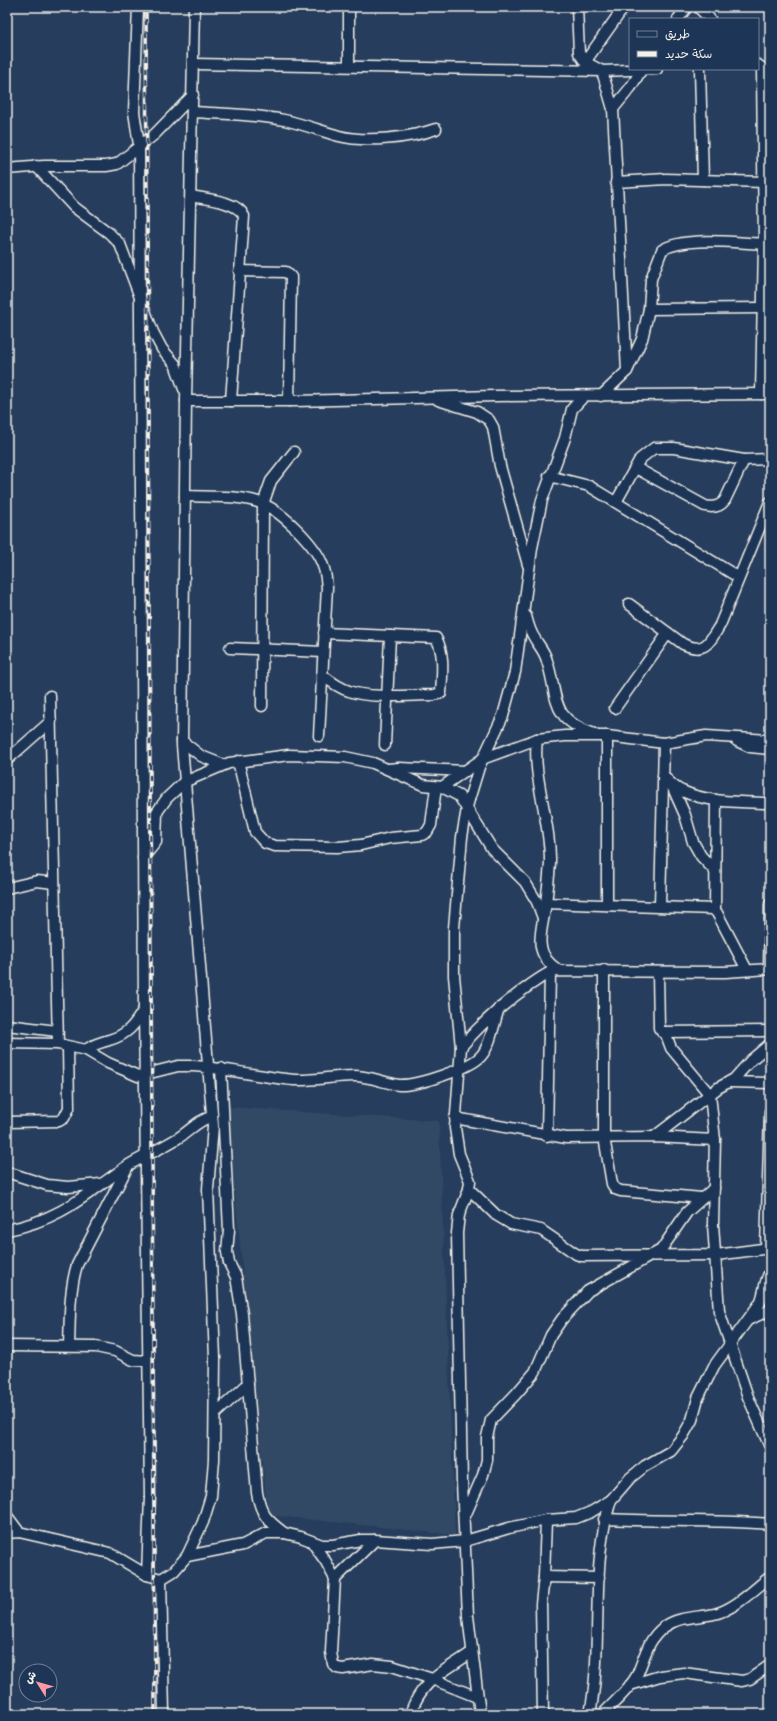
<svg xmlns="http://www.w3.org/2000/svg" width="777" height="1721" font-family="'Balsamiq Sans','Playpen Sans Arabic',sans-serif">
  <style>
    .built { fill: #334966 }
    .lines { fill: none; stroke-linecap: round; stroke-linejoin: round }
    .minor-casing { stroke: #f4f1e8; stroke-width: 13 }
    .minor { stroke: #1d3557; stroke-width: 10 }
    .rail-casing { stroke: #f4f1e8; stroke-width: 3.5 }
    .rail { stroke: #1d3557; stroke-width: 2; stroke-dasharray: 6; stroke-linecap: butt }
  </style>
  <rect width="100%" height="100%" fill="#263d5d"/>
  <filter id="ink" filterUnits="userSpaceOnUse"><feTurbulence type="fractalNoise" baseFrequency=".025" numOctaves="2"/><feDisplacementMap in="SourceGraphic" scale="8" xChannelSelector="R" yChannelSelector="G"/><feConvolveMatrix kernelMatrix="1 2 1 2 8 2 1 2 1" color-interpolation-filters="sRGB"/></filter>
  <g filter="url(#ink)">
    <polygon class="built" points="226,1107 439,1121 455,1535 268,1515"/>
    <g class="lines">
      <g class="minor-casing">
        <g id="minor">
          <polyline points="138,7 134,112 139,145 144,1009 150,1497 147,1575"/>
          <polyline points="349,7 349,66"/>
          <polyline points="577,7 579,53 585,62 602,71 613,109 627,371"/>
          <polyline points="698,7 710,19"/>
          <polyline points="678,19 687,7"/>
          <polyline points="585,62 624,7"/>
          <polyline points="194,64 602,71 657,69"/>
          <polyline points="758,65 762,68 764,244 761,394"/>
          <polyline points="700,69 703,180"/>
          <polyline points="613,109 631,87 642,69"/>
          <path d="M193,112C223,114 254,114 284,120C303,124 321,131 339,136C366,143 410,138 436,129"/>
          <polyline points="36,166 74,207 109,233 120,244 153,332 162,349 175,364 184,389"/>
          <polyline points="7,169 44,166 106,166 117,164 155,134 193,95"/>
          <polyline points="616,182 666,179 764,182"/>
          <path d="M191,196C205,199 238,201 244,216L231,401"/>
          <polyline points="239,271 286,272 291,277 289,401"/>
          <polyline points="649,309 762,308"/>
          <path d="M601,396L627,371L642,339L649,309L651,279L662,250C687,235 741,244 770,244"/>
          <polyline points="438,400 477,412 489,420 493,427 500,466 528,565"/>
          <polyline points="186,401 295,401 495,396 770,394"/>
          <path d="M636,468L705,506C713,508 720,507 725,500L744,460"/>
          <polyline points="549,476 589,486 738,577"/>
          <path d="M185,496C208,497 236,495 258,502C280,509 316,545 323,566C326,573 326,580 327,587L319,736"/>
          <polyline points="616,502 640,459 654,448 674,448 744,460 770,459"/>
          <path d="M629,604L683,644C705,654 709,643 720,625L770,502"/>
          <path d="M526,616C528,624 530,632 535,639C539,646 545,652 547,661C559,697 548,718 594,734"/>
          <polyline points="230,648 323,652"/>
          <path d="M322,675C331,682 339,688 349,691C371,699 410,695 434,695L441,693C442,676 445,653 436,638L324,633"/>
          <polyline points="50,696 58,1044"/>
          <polyline points="262,706 263,504 271,481 294,452"/>
          <polyline points="615,708 668,633"/>
          <path d="M537,739C532,778 551,821 550,863C549,876 548,889 546,902C543,930 530,951 558,970"/>
          <polyline points="182,741 201,756 221,764"/>
          <polyline points="737,741 750,747 770,749"/>
          <polyline points="385,745 390,636"/>
          <polyline points="7,760 51,721"/>
          <polyline points="238,761 255,832 265,843 275,846 338,847 361,845 390,838 422,835 427,832 431,825 436,787"/>
          <polyline points="388,769 399,768 466,771"/>
          <path d="M663,776C669,781 674,788 682,791C708,803 742,802 770,803"/>
          <polyline points="672,786 685,815 693,842 701,856 715,871"/>
          <polyline points="442,787 459,796 492,849 525,882 537,902 543,918"/>
          <polyline points="143,858 156,842 157,812 167,798 184,782 229,763 289,755 345,757 373,763 423,785 442,787 482,759 537,739 565,736 607,736 664,743 706,736 770,740"/>
          <polyline points="7,888 37,881 54,883"/>
          <polyline points="546,903 713,909 717,913 747,970"/>
          <polyline points="607,905 607,736"/>
          <polyline points="660,906 664,743"/>
          <polyline points="715,909 716,800"/>
          <polyline points="769,969 770,904"/>
          <polyline points="604,970 604,1137 612,1184 615,1189 621,1191 702,1198"/>
          <polyline points="658,972 659,1028 662,1032 770,1031"/>
          <polyline points="7,1025 57,1031"/>
          <polyline points="665,1032 671,1048 710,1095 715,1140 713,1224 719,1311 748,1397 770,1447"/>
          <path d="M7,1043L58,1044L86,1050L108,1063L138,1076L178,1066H192C226,1068 260,1077 294,1080C315,1081 334,1076 354,1076C370,1076 384,1083 399,1085C416,1086 469,1069 481,1056C491,1045 494,1022 499,1008"/>
          <path d="M461,1047C482,1023 504,1003 530,985C538,980 546,973 554,971L725,972L770,969"/>
          <path d="M86,1050C93,1044 100,1043 109,1040C127,1035 135,1025 144,1009"/>
          <path d="M221,1068L229,1230L227,1252L229,1263L236,1277L242,1314L257,1493C261,1515 267,1520 284,1533"/>
          <polyline points="729,1082 770,1083"/>
          <polyline points="455,1118 566,1138 654,1137 715,1140"/>
          <polyline points="7,1122 59,1121 64,1118 69,1108 68,1047"/>
          <polyline points="547,1136 550,972"/>
          <polyline points="654,1137 718,1088 734,1079 751,1060 770,1044"/>
          <polyline points="7,1172 47,1185 68,1187 101,1184"/>
          <polyline points="469,1189 496,1215 511,1224 541,1230 576,1254 582,1256 716,1255 770,1248"/>
          <path d="M7,1230C60,1220 85,1195 127,1166C144,1156 162,1148 178,1138C190,1131 198,1120 211,1117"/>
          <polyline points="766,1249 770,1111"/>
          <polyline points="750,1319 770,1310"/>
          <polyline points="7,1346 96,1347 115,1351 133,1360 148,1361"/>
          <path d="M69,1346C70,1319 69,1291 77,1265L127,1168"/>
          <polyline points="215,1414 248,1384"/>
          <polyline points="7,1516 19,1532"/>
          <polyline points="465,1516 483,1475 487,1460 487,1437 491,1420 516,1394 535,1372 551,1335 562,1319 588,1291 661,1250 687,1212 714,1188"/>
          <path d="M604,1519C660,1522 715,1519 770,1524"/>
          <polyline points="7,1533 19,1532 110,1553 147,1575 161,1579"/>
          <polyline points="312,1542 326,1562 335,1579 331,1652 333,1664 337,1668 343,1669 373,1664 392,1666 432,1679 477,1697"/>
          <path d="M187,1556L243,1545L266,1533H284L301,1537L322,1545H333L361,1540H375L432,1544L465,1541L509,1528L546,1520L576,1518L591,1512L611,1500L630,1478L645,1466L671,1451L683,1436L692,1420L698,1398L714,1366L760,1303C765,1293 764,1281 770,1272"/>
          <polyline points="544,1577 599,1578"/>
          <polyline points="335,1579 375,1540"/>
          <polyline points="630,1685 660,1676 684,1673 742,1681 750,1679 770,1665"/>
          <polyline points="164,1714 161,1579 174,1571 187,1556 203,1522 211,1496 214,1460 215,1358 208,1189 213,1126 182,745 186,401 194,7"/>
          <path d="M410,1714C422,1679 444,1672 472,1652"/>
          <polyline points="480,1714 468,1616 462,1482 457,1233 459,1215 469,1189 470,1181 459,1154 455,1128 461,1047 454,976 454,928 462,837 468,803 479,767 503,716 515,672 532,548 542,500 565,438 572,409 584,396"/>
          <polyline points="543,1714 541,1604 544,1577 546,1520"/>
          <path d="M590,1714C604,1644 589,1568 611,1500"/>
          <path d="M603,1714C614,1702 630,1689 637,1675C645,1657 647,1640 664,1627C679,1616 697,1618 714,1614C735,1609 753,1590 770,1577"/>
        </g>
      </g>
      <use href="#minor" class="minor"/>
      <g class="rail-casing">
        <polyline id="rail" points="146,7 155,1714"/>
      </g>
      <use href="#rail" class="rail"/>
    </g>
  </g>
  <rect width="777" height="1721" fill="none" stroke="#1d3557" stroke-width="24"/>
  <rect x="12" y="12" width="753" height="1697" fill="none" stroke="#f4f1e8" stroke-width="1.5" filter="url(#ink)"/>
  <rect x="629" y="18" width="130" height="52" fill="#1d3557" stroke="#738091"/>
  <rect x="637" y="31" width="20" height="6" fill="#1d3557" stroke="#738091"/>
  <text x="665" y="38" font-size="12" fill="#f4f1e8">طريق</text>
  <rect x="637" y="51" width="20" height="6" fill="#f4f1e8" stroke="#738091"/>
  <text x="665" y="58" font-size="12" fill="#f4f1e8">سكة حديد</text>
  <g transform="translate(38 1683) rotate(307)"><circle r="19" fill="#1d3557" stroke="#738091"/>
  <path d="M0-3L7 15L0 10L-7 15Z" fill="#ff9aa2"/>
  <text y="-6" font-size="11" font-weight="bold" text-anchor="middle" fill="#f4f1e8">ش</text>
  </g>
</svg>
